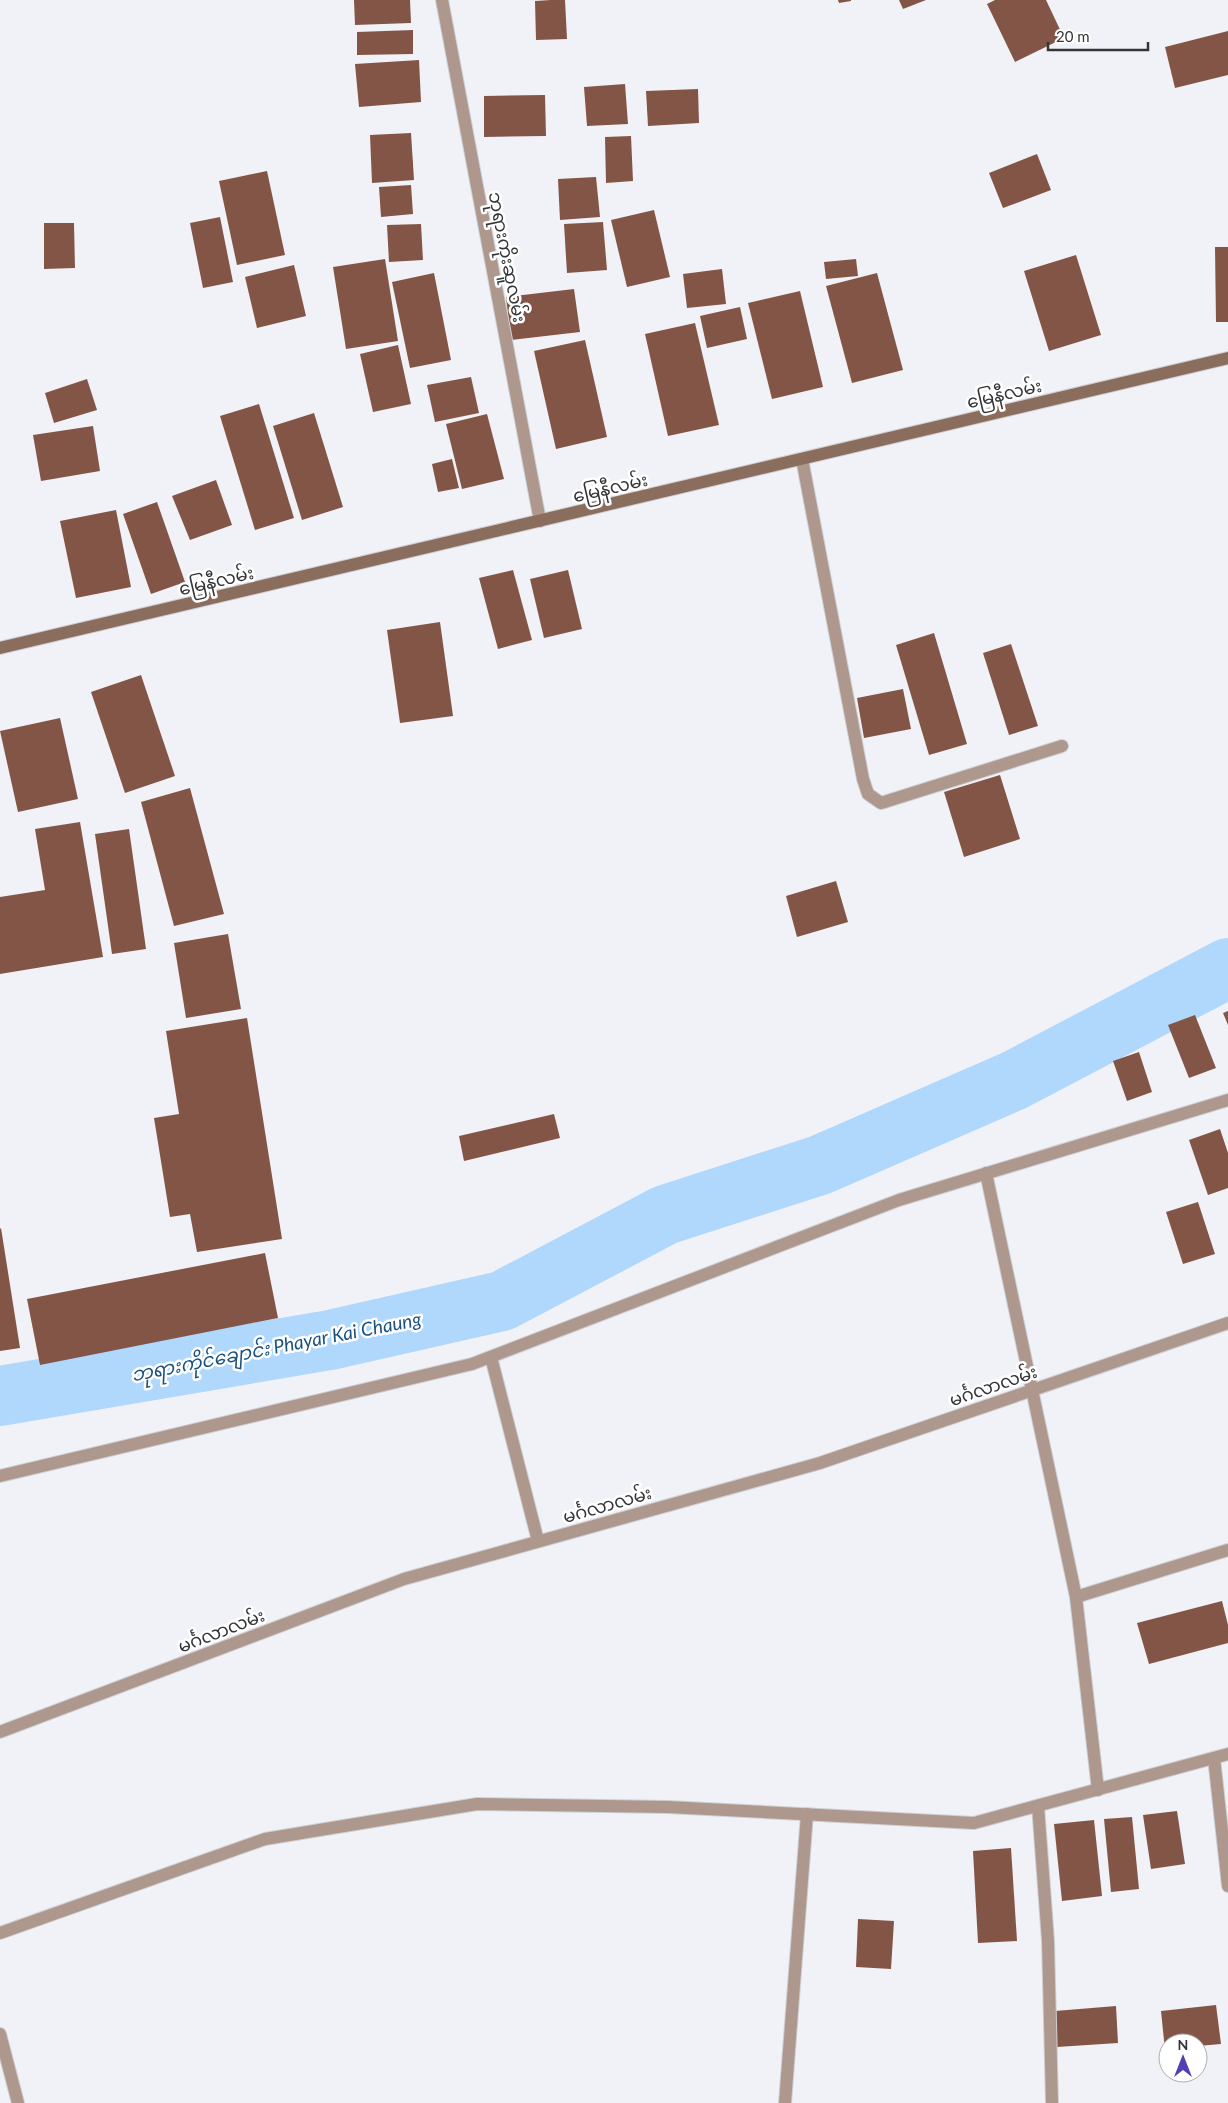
<svg xmlns="http://www.w3.org/2000/svg" width="1228" height="2103" font-family="Lato,'Noto Sans Myanmar',sans-serif">
  <style>
    .lines { fill: none; stroke-linecap: round; stroke-linejoin: round }
    .river { stroke: #b0d7fc; stroke-width: 60 }
    .building { fill: #835546 }
    .minor-casing { stroke: #cfd0d4; stroke-width: 14 }
    .tertiary-casing { stroke: #cfd0d4; stroke-width: 14 }
    .secondary-casing { stroke: #cfd0d4; stroke-width: 14 }
    .minor { stroke: #ae988e; stroke-width: 12 }
    .tertiary { stroke: #ae988e; stroke-width: 12 }
    .secondary { stroke: #8b6d5e; stroke-width: 12 }
    .labels { text-anchor: middle; dominant-baseline: central; stroke-width: 5; stroke-linejoin: round; paint-order: stroke }
    .street-label { font-size: 18px; fill: #343537; stroke: #fff }
    .water-label { font-size: 19px; font-style: italic; fill: #1a5180; stroke: #fff }
  </style>
  <rect width="100%" height="100%" fill="#f1f2f7"/>
  <g class="lines">
    <polyline class="river" points="0,1396 330,1340 502,1301 665,1215 820,1165 1015,1080 1228,968"/>
  </g>
  <g class="building">
    <polygon points="354,0 410,0 411,23 355,25"/>
    <polygon points="551,0 565,0 567,39 536,40 535,1"/>
    <polygon points="838,0 851,0 851,1 839,3"/>
    <polygon points="899,0 926,0 903,9"/>
    <polygon points="995,0 1046,0 1064,38 1015,62 987,4"/>
    <polygon points="413,30 413,54 357,55 357,32"/>
    <polygon points="1228,31 1228,75 1175,88 1165,47"/>
    <polygon points="419,60 421,102 359,107 355,64"/>
    <polygon points="625,84 628,124 587,126 584,87"/>
    <polygon points="698,89 699,123 648,126 646,91"/>
    <polygon points="545,95 546,136 484,137 484,96"/>
    <polygon points="411,133 414,180 372,183 370,135"/>
    <polygon points="631,136 633,181 606,183 605,137"/>
    <polygon points="1037,154 1051,190 1003,208 989,173"/>
    <polygon points="267,171 285,255 237,265 219,181"/>
    <polygon points="596,177 600,217 560,220 558,179"/>
    <polygon points="411,185 413,214 381,217 379,187"/>
    <polygon points="654,210 670,277 627,287 611,220"/>
    <polygon points="220,217 233,282 203,288 190,223"/>
    <polygon points="603,222 607,270 567,273 564,224"/>
    <polygon points="44,223 74,223 75,268 44,269"/>
    <polygon points="421,224 423,260 389,262 387,225"/>
    <polygon points="1215,247 1228,247 1228,322 1216,322"/>
    <polygon points="1076,255 1101,335 1049,351 1024,271"/>
    <polygon points="385,259 398,341 346,349 333,267"/>
    <polygon points="856,259 858,276 826,279 824,262"/>
    <polygon points="294,265 306,316 257,328 245,277"/>
    <polygon points="722,269 726,304 687,308 683,274"/>
    <polygon points="434,273 451,360 410,368 392,282"/>
    <polygon points="877,273 903,370 852,383 826,286"/>
    <polygon points="574,289 580,332 511,340 506,297"/>
    <polygon points="800,291 823,387 772,399 748,303"/>
    <polygon points="740,307 747,339 707,348 700,316"/>
    <polygon points="695,323 719,425 668,436 645,334"/>
    <polygon points="585,340 607,437 556,449 534,351"/>
    <polygon points="398,345 411,404 373,412 360,354"/>
    <polygon points="471,377 479,413 435,422 427,385"/>
    <polygon points="87,379 97,410 54,423 45,393"/>
    <polygon points="259,404 294,518 255,530 220,416"/>
    <polygon points="314,413 343,507 302,520 273,426"/>
    <polygon points="487,414 504,479 462,489 446,424"/>
    <polygon points="93,426 100,471 41,481 33,435"/>
    <polygon points="452,459 459,488 438,492 432,464"/>
    <polygon points="216,480 232,525 190,540 172,496"/>
    <polygon points="157,502 185,582 151,594 123,514"/>
    <polygon points="116,510 131,587 76,598 60,521"/>
    <polygon points="513,570 532,640 498,649 479,578"/>
    <polygon points="568,570 582,629 544,638 530,579"/>
    <polygon points="440,622 453,716 400,723 387,630"/>
    <polygon points="934,633 967,744 929,755 896,645"/>
    <polygon points="1011,644 1038,726 1009,735 983,653"/>
    <polygon points="141,675 175,776 125,793 91,692"/>
    <polygon points="903,689 911,729 864,738 857,698"/>
    <polygon points="60,718 78,799 18,812 0,731"/>
    <polygon points="1000,775 1020,839 964,857 944,792"/>
    <polygon points="190,788 224,914 174,926 141,802"/>
    <polygon points="80,822 103,957 0,974 0,897 45,890 35,829"/>
    <polygon points="129,829 146,949 112,954 95,834"/>
    <polygon points="836,881 848,922 797,937 786,896"/>
    <polygon points="228,934 241,1009 186,1018 174,943"/>
    <polygon points="1228,1011 1228,1025 1223,1013"/>
    <polygon points="1195,1015 1216,1068 1189,1078 1168,1025"/>
    <polygon points="247,1018 282,1239 197,1252 190,1214 170,1217 154,1118 179,1114 166,1031"/>
    <polygon points="1139,1052 1152,1092 1127,1101 1113,1061"/>
    <polygon points="554,1114 560,1138 464,1161 459,1136"/>
    <polygon points="1220,1129 1228,1153 1228,1188 1208,1195 1189,1140"/>
    <polygon points="1198,1202 1215,1254 1183,1264 1166,1212"/>
    <polygon points="1,1228 20,1348 0,1351 0,1229"/>
    <polygon points="265,1253 278,1318 40,1365 27,1299"/>
    <polygon points="1222,1601 1228,1625 1228,1643 1149,1664 1137,1623"/>
    <polygon points="1177,1811 1185,1864 1151,1869 1143,1815"/>
    <polygon points="1132,1817 1139,1889 1111,1892 1104,1819"/>
    <polygon points="1094,1820 1102,1896 1062,1901 1054,1824"/>
    <polygon points="1011,1848 1017,1941 978,1943 973,1851"/>
    <polygon points="858,1919 894,1921 891,1969 856,1967"/>
    <polygon points="1216,2005 1221,2044 1198,2046 1198,2043 1168,2043 1168,2050 1165,2050 1161,2011"/>
    <polygon points="1116,2006 1118,2043 1057,2047 1055,2011"/>
  </g>
  <g class="lines">
    <g class="minor-casing">
      <g id="minor">
        <polyline points="442,0 540,521"/>
        <polyline points="802,459 863,779 868,794 881,803 1062,746"/>
        <polyline points="986,1173 1076,1597 1098,1790"/>
        <polyline points="491,1357 538,1541"/>
        <polyline points="0,1476 472,1364 899,1200 1228,1100"/>
        <polyline points="1076,1597 1228,1550"/>
        <polyline points="1214,1758 1228,1886"/>
        <polyline points="1038,1806 1048,1941 1052,2103"/>
        <polyline points="0,1933 265,1839 477,1804 668,1807 974,1823 1228,1754"/>
        <polyline points="785,2103 807,1814"/>
      </g>
    </g>
    <g class="tertiary-casing">
      <g id="tertiary">
        <polyline points="0,1732 404,1579 820,1463 1228,1323"/>
        <polyline points="0,2034 18,2103"/>
      </g>
    </g>
    <g class="secondary-casing">
      <polyline id="secondary" points="0,648 1228,358"/>
    </g>
    <use href="#minor" class="minor"/>
    <use href="#tertiary" class="tertiary"/>
    <use href="#secondary" class="secondary"/>
  </g>
  <g class="labels">
    <g class="street-label">
      <text transform="translate(508 257) rotate(79)">ဘုရားကိုးဆူလမ်း</text>
      <text transform="translate(1004 393) rotate(-13)">မြေနီလမ်း</text>
      <text transform="translate(610 487) rotate(-13)">မြေနီလမ်း</text>
      <text transform="translate(216 580) rotate(-13)">မြေနီလမ်း</text>
      <text transform="translate(993 1385) rotate(-19)">မင်္ဂလာလမ်း</text>
      <text transform="translate(607 1504) rotate(-16)">မင်္ဂလာလမ်း</text>
      <text transform="translate(221 1630) rotate(-21)">မင်္ဂလာလမ်း</text>
    </g>
    <g class="water-label">
      <text transform="translate(276 1346) rotate(-11)">ဘုရားကိုင်ချောင်း Phayar Kai Chaung</text>
    </g>
  </g>
  <g transform="translate(1183 2058)"><circle r="24" fill="#ffffff" stroke="#aeaeaf"/>
  <path d="M0-4L9 19L0 12L-9 19Z" fill="#543db5"/>
  <text y="-8" font-size="14" font-weight="bold" text-anchor="middle" fill="#343537">N</text>
  </g>
  <path d="M1048 42v8h100v-8" fill="none" stroke="#343537" stroke-width="2.5"/>
  <text x="1056" y="42" font-size="15" fill="#343537" stroke="#ffffff" stroke-width="4" paint-order="stroke">20 m</text>
</svg>
